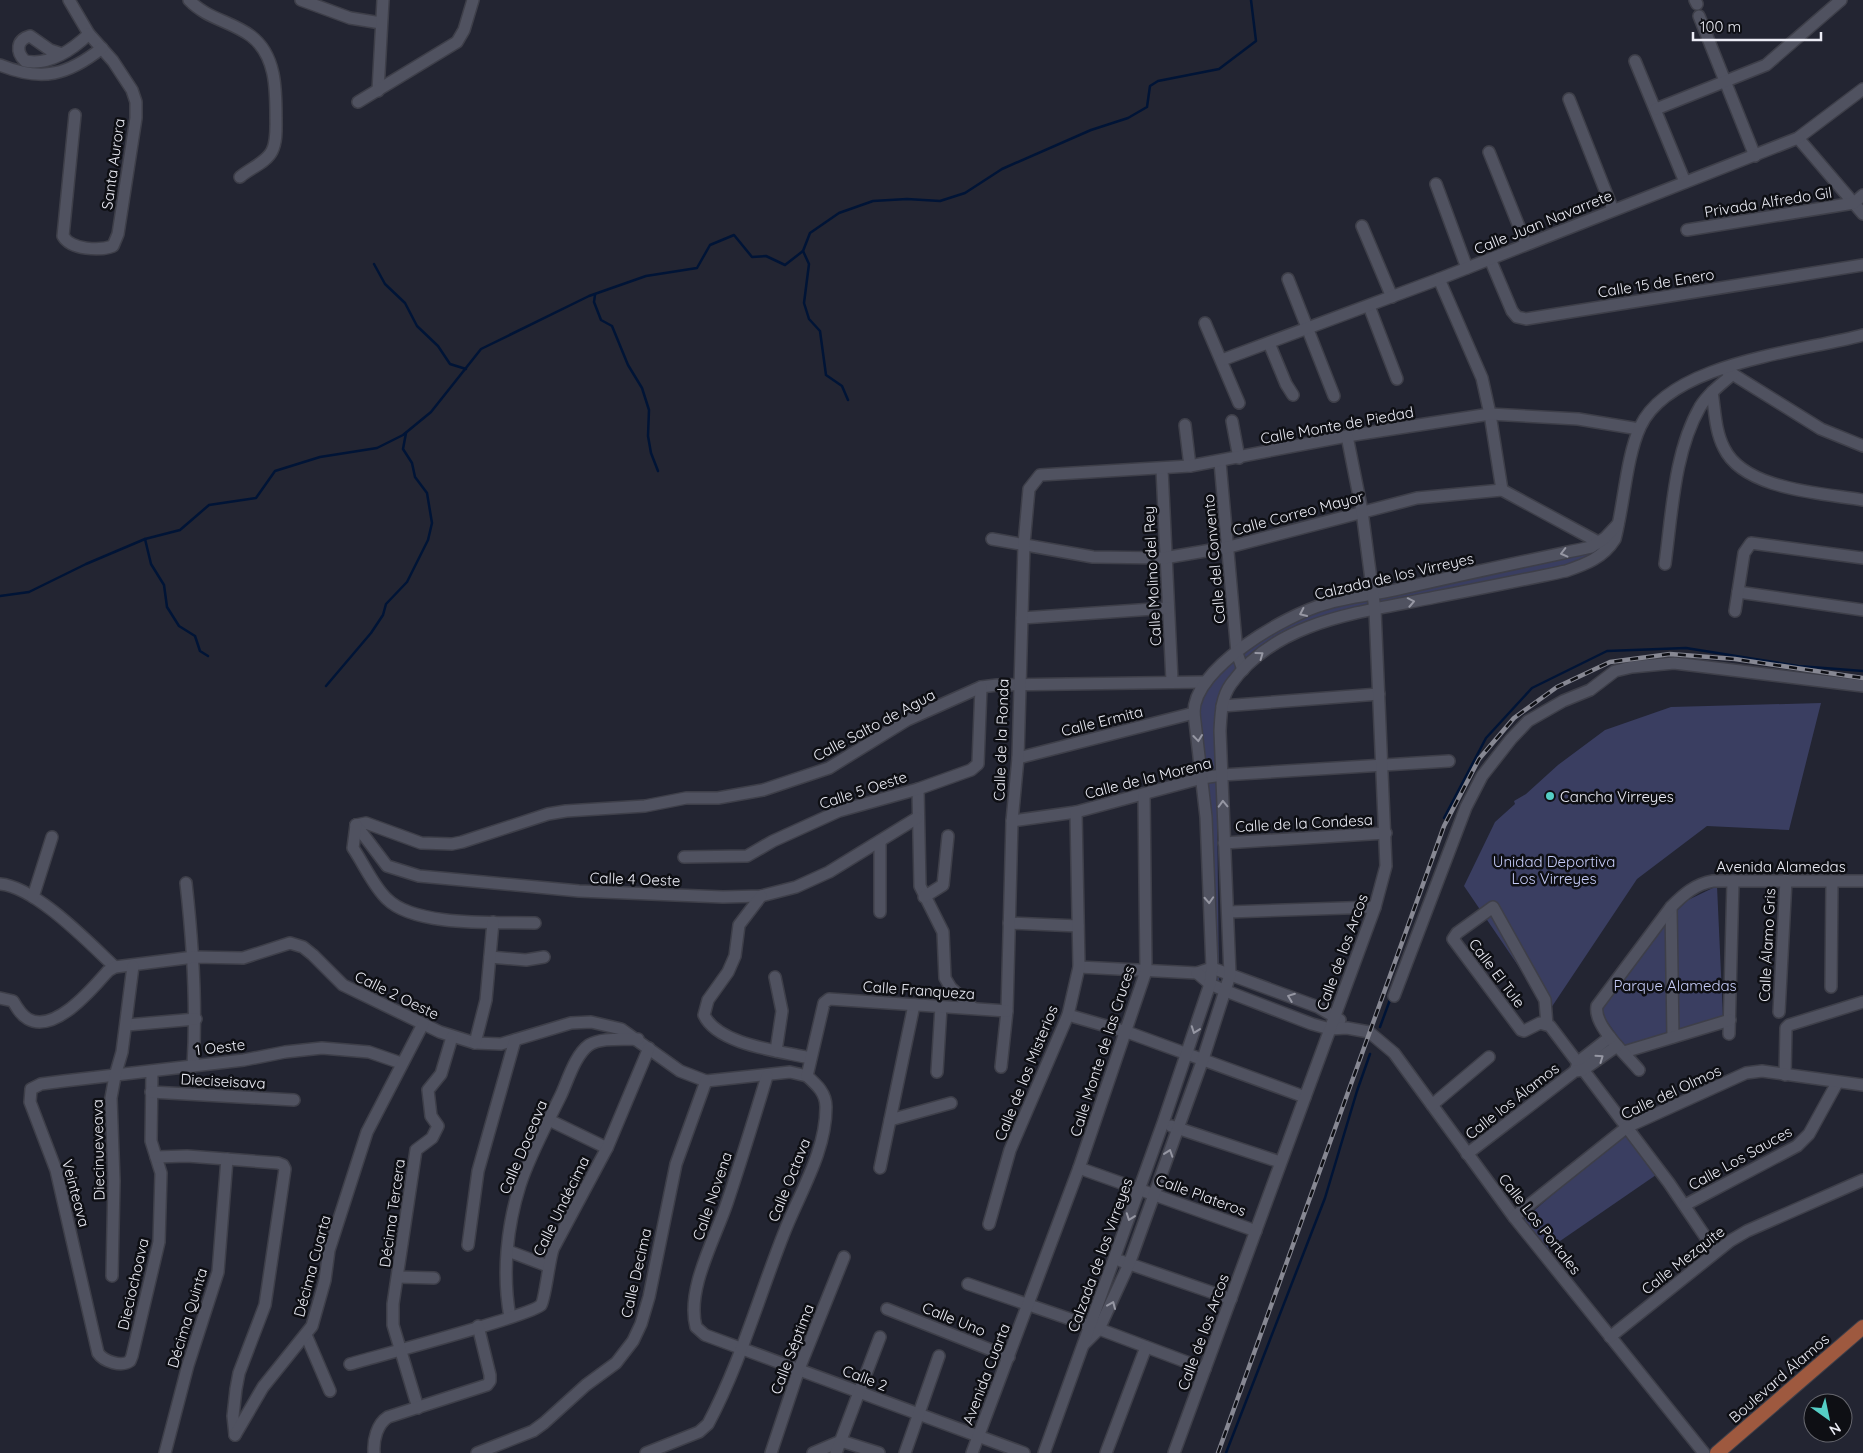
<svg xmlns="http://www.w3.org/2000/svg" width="1863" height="1453" font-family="Quicksand,sans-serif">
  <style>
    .green { fill: #3a3e61 }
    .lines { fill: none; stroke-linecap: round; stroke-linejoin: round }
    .stream { stroke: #001436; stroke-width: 2.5 }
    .minor-casing { stroke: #3e3f49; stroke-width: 14 }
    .major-casing { stroke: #3e3f49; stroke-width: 16 }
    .minor { stroke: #505260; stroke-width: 11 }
    .major { stroke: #9e593f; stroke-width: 14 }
    .rail-casing { stroke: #878893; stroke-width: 4.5 }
    .rail { stroke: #0e0f14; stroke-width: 2.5; stroke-dasharray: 8; stroke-linecap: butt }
    .oneway { stroke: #9697a3 }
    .poi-dot { fill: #55cec5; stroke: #0e0f14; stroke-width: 2 }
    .labels { text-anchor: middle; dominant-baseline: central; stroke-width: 5; stroke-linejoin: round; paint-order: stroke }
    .street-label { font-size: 15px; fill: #ebecf5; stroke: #0e0f14 }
    .poi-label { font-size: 15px; fill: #ebecf5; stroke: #0e0f14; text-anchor: start }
    .park-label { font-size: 15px; fill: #c6ccf8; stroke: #0e0f14 }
  </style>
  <rect width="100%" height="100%" fill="#232532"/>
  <g class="green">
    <polygon points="1591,545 1599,553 1586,563 1374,609 1371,594"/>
    <polygon points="1367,595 1371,609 1329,618 1248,663 1216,709 1219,984 1209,981 1201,783 1188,704 1214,669 1260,632"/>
    <polygon points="1821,703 1789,830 1707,826 1637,879 1549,1011 1464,886 1495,822 1515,804 1514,801 1526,794 1558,765 1605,730 1671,707"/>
    <polygon points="1717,886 1723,1018 1625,1047 1599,1010 1664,923 1688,900"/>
    <polygon points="1625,1132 1656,1175 1547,1250 1523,1220"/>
  </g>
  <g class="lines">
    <g class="stream">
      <polyline points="803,251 809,264 804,303 809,319 820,331 826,375 842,386 848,400"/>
      <polyline points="374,264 385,284 405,303 417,326 438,346 450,364 466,369"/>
      <polyline points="595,295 594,302 601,320 612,326 628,365 642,388 649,410 648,436 651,453 658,471"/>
      <polyline points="145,539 151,564 164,585 167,607 179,626 195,636 200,651 208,656"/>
      <polyline points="0,596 29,592 86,564 145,539 180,530 209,505 256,498 275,471 320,457 377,448 403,435 431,412 481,349 589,296 646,276 697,268 710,245 734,235 752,257 766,256 785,265 803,251 810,233 839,213 873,201 907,199 940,201 965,193 1002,169 1091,130 1128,118 1147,107 1150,86 1158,81 1219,69 1256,41 1251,0"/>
      <polyline points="326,686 371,633 383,615 386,604 407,582 428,540 432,523 427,493 415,477 412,463 403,449 406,433"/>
      <polyline points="1444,818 1486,738 1532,688 1607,651 1686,648 1798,666 1863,671"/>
      <polyline points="1380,1027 1391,997"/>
      <polyline points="1226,1453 1325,1198 1357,1091 1370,1054"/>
    </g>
    <g class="minor-casing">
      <g id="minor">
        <path d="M69,0L89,34L113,61L132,90L136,102V118L118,234L113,246C100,251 71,250 63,236L75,115"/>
        <path d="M189,0C207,19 231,21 251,36C276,55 276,89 276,117C276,128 277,141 272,151C266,163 250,168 240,177"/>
        <polyline points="301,0 350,18 381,23"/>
        <polyline points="1695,0 1697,4"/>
        <polyline points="1699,16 1755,156"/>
        <path d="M62,54L50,50L30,36C16,40 16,52 25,61C49,66 72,50 89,34"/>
        <polyline points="1635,61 1685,182"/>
        <path d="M0,65C42,82 68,75 102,48"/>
        <polyline points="378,91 383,0"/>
        <polyline points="1569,99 1613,210"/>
        <polyline points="358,102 457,42 464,30 473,0"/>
        <polyline points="1656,109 1766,65 1841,0"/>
        <polyline points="1798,138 1863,214"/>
        <polyline points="1489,152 1526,244"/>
        <polyline points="1436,184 1467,268"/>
        <polyline points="1362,226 1392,297"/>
        <polyline points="1687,230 1854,203 1863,195"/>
        <polyline points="1490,259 1512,311 1517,317 1526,319 1863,265"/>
        <polyline points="1288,279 1334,396"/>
        <polyline points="1439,279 1482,378 1490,414 1502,490"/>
        <polyline points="1369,306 1397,379"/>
        <polyline points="1205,323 1239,403"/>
        <polyline points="1269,343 1286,384 1293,395"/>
        <polyline points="1222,360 1439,279 1798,138 1863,89"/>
        <polyline points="1726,370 1821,429 1863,446"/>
        <path d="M1712,392C1715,410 1715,431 1724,448C1744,490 1822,493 1863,500"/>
        <polyline points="1232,421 1239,458"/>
        <polyline points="1185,425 1190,466"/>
        <polyline points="1220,462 1237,653 1243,670"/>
        <polyline points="1162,469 1172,681"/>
        <polyline points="992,539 1093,557 1164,558 1229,547 1417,498 1502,490 1600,543"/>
        <path d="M1665,564C1672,513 1674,452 1700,407C1708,394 1721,384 1733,374"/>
        <polyline points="1738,592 1863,610"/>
        <polyline points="1735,611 1744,553 1751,543 1863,558"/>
        <polyline points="1022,618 1168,608"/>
        <polyline points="1222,706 1379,694"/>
        <polyline points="1018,758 1194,713"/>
        <polyline points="918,789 920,886 943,932 945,978 951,988 973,1008"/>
        <polyline points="1012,821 1076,812 1202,778 1222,775 1449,761"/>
        <polyline points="356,825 366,823 421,843 452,844 462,842 548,814 566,811 645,806 686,798 718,798 763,790 829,768 907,720 981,687 997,685 1206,682"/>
        <polyline points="356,825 387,866 419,876 579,891 723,897 761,896 796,887 829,872 917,818"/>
        <path d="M356,825L353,848C364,864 373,886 387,899C415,927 496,922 535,923"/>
        <polyline points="880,841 880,912"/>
        <polyline points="1224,843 1386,833"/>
        <polyline points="684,857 747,856 773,841 839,811 918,789 971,770 978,764 981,687"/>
        <path d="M186,883C193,945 197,1004 193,1066"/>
        <path d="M0,884C36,887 89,943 115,967"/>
        <path d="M761,896L739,925L735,956L728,972L708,1000L704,1015C718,1045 780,1051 810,1058"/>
        <polyline points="33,897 52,837"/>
        <polyline points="924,897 943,885 948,836"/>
        <polyline points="1671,907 1673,1037"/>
        <polyline points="1228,912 1375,907"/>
        <polyline points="1009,923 1078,926"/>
        <polyline points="490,957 526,960 544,957"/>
        <polyline points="1079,967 1197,973 1212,968 1318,1007 1340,1020"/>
        <polyline points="1197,973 1210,984 1226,991 1312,1024 1330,1029 1347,1028 1369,1032 1394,1053 1514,1217 1704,1453"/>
        <polyline points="775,977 782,1011 776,1051"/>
        <polyline points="1831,987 1832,881"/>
        <polyline points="1394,996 1466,807 1482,776 1511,739 1528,721 1563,701 1590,690 1615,671 1632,667 1674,663 1863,686"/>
        <path d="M0,998L13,1001C17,1008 21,1015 28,1019C55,1034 93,988 108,971L115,967L194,957L243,958L290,943L303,947L313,955L343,985L440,1032L475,1043L501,1044L571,1023L591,1022L621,1029L680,1071L706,1081L790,1072L807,1076"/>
        <polyline points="1779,1012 1786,880"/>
        <polyline points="1068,1015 1127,1032 1305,1097"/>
        <polyline points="127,1025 196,1019"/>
        <polyline points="1547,1025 1545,1000 1493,907 1457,933 1453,939 1521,1030 1524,1031 1540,1023 1550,1026 1669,1183 1715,1251"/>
        <polyline points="1729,1034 1733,881"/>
        <polyline points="475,1043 486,1000 493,922"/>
        <polyline points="1624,1052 1730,1020"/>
        <polyline points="1001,1067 1007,1011 1012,821 1018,758 1024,544 1029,489 1040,475 1190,466 1347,436 1490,414 1578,419 1639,429"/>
        <polyline points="1576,1069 1578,1062 1610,1037"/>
        <path d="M1639,1070C1627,1055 1593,1026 1597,1006L1671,907C1683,895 1695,884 1713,881H1863"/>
        <path d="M152,1071L151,1141L161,1173L159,1242L132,1356L130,1361C122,1367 104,1362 98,1353L56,1170L30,1102L31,1089L41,1084L64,1081L244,1060L285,1052L322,1048L369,1052L401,1063"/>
        <polyline points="937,1072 941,1007"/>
        <polyline points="1785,1075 1786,1028 1789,1025 1863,1002"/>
        <path d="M767,1076C754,1119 741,1161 727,1203C715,1239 686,1289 696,1327L705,1335L1024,1453"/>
        <polyline points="151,1092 294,1100"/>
        <polyline points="1432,1105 1489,1057"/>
        <polyline points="549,1120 607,1148"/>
        <polyline points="890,1120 951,1103"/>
        <polyline points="1171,1126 1280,1162"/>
        <polyline points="1467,1154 1575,1071 1583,1070 1617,1046"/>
        <polyline points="156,1157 187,1156 278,1163 283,1165 285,1169 265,1305 239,1373 236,1389 233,1416 235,1435"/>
        <polyline points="880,1168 914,1005"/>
        <polyline points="1079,1168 1256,1231"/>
        <polyline points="1685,1205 1797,1146 1809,1134 1837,1083"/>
        <polyline points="1514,1217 1627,1127 1746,1073 1762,1071 1863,1085"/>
        <polyline points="989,1224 1010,1150 1068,1015 1079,967 1076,812"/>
        <polyline points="468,1245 478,1171 515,1040"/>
        <polyline points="508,1251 548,1266"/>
        <polyline points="1121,1261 1231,1299"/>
        <polyline points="112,1276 114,1181 111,1098 115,1076 122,1052 133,966"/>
        <polyline points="398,1277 434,1278"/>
        <polyline points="968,1284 1099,1329 1205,1369"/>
        <polyline points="887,1309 1009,1357"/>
        <path d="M510,1317C502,1274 507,1226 520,1185C530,1154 547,1124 561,1095C568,1080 575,1055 589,1045C602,1037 623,1040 638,1039"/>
        <polyline points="306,1335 330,1391"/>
        <polyline points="1610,1337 1730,1241 1747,1231 1863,1180"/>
        <path d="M1084,1344L1099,1329L1129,1264L1203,1059L1230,975L1220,731C1221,714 1221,698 1231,684C1277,619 1364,612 1436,597C1479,589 1522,580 1566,571C1586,564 1603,558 1615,539C1624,505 1626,458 1640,427C1670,362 1801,352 1863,335"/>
        <path d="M350,1364C374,1357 532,1315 541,1305C545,1300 549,1260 553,1249L607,1148L649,1048"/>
        <polyline points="418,1408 393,1325 393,1304 416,1150 432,1138 438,1126 431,1116 428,1090 441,1074 452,1037"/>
        <polyline points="235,1435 263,1387 312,1326 325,1280 329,1250 367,1132 423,1024"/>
        <polyline points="165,1453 188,1365 218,1272 227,1159"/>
        <path d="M374,1453C373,1440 377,1424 388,1417L487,1385L490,1381V1375L478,1326"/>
        <polyline points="477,1453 533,1431 544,1423 586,1385 616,1363 633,1341 641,1324 649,1297 676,1164 706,1081"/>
        <path d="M646,1453L699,1432L708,1424C740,1364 759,1296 784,1233C800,1192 826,1152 826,1107C826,1093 817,1085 807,1076L824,1003L829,999L1007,1011"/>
        <polyline points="771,1453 799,1369 844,1257"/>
        <polyline points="813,1453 841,1441 879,1453"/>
        <polyline points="836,1453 880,1337"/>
        <polyline points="905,1453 939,1356"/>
        <polyline points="972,1453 1079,1168 1146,971 1144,794"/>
        <path d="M1044,1453L1163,1123L1210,984L1212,968L1206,817L1194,713C1193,668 1286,615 1325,604C1347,597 1372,595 1395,590C1460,575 1526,561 1591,547L1605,538L1618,524"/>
        <polyline points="1106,1453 1146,1347"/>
        <polyline points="1174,1453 1375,907 1386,866 1375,610 1362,511 1347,436"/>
      </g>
    </g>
    <g class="major-casing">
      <polyline id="major" points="1717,1453 1863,1327"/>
    </g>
    <use href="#minor" class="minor"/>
    <use href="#major" class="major"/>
    <g class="rail-casing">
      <polyline id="rail" points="1218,1453 1444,826 1479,759 1514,718 1557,687 1610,662 1670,654 1735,659 1863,678"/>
    </g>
    <use href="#rail" class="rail"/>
  </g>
  <defs><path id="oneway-chevron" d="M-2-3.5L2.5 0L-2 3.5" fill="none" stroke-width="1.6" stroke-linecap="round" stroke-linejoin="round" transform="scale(1.25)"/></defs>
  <g class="oneway">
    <use href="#oneway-chevron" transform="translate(1564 553) rotate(166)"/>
    <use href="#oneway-chevron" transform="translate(1411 602) rotate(-11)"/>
    <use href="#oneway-chevron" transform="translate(1303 613) rotate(155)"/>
    <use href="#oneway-chevron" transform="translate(1260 655) rotate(-36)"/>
    <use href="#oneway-chevron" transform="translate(1198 738) rotate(83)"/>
    <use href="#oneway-chevron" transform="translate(1223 804) rotate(-92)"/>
    <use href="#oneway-chevron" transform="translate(1209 900) rotate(87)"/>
    <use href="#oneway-chevron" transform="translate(1291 997) rotate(-159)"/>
    <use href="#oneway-chevron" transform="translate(1195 1030) rotate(110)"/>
    <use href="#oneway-chevron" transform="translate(1600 1058) rotate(-35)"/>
    <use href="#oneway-chevron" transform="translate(1169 1153) rotate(-71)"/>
    <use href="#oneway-chevron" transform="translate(1130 1217) rotate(110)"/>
    <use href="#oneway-chevron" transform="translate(1112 1305) rotate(-67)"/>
  </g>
  <circle class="poi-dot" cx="1550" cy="796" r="5"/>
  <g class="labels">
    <g class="street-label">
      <text transform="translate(113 164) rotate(-82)">Santa Aurora</text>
      <text transform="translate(1768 202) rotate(-9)">Privada Alfredo Gil</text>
      <text transform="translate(1543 222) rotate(-22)">Calle Juan Navarrete</text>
      <text transform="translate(1656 283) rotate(-9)">Calle 15 de Enero</text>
      <text transform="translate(1337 425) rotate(-10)">Calle Monte de Piedad</text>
      <text transform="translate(1298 513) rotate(-15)">Calle Correo Mayor</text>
      <text transform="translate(1214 559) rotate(-95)">Calle del Convento</text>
      <text transform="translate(1152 576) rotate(-93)">Calle Molino del Rey</text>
      <text transform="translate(1394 576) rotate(-13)">Calzada de los Virreyes</text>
      <text transform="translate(1102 721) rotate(-14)">Calle Ermita</text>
      <text transform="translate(874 725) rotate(-28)">Calle Salto de Agua</text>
      <text transform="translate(1001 740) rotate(-88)">Calle de la Ronda</text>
      <text transform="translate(1148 778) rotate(-14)">Calle de la Morena</text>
      <text transform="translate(863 790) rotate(-18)">Calle 5 Oeste</text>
      <text transform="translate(1304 823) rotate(-3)">Calle de la Condesa</text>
      <text x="1781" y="866">Avenida Alamedas</text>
      <text transform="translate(635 879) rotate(2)">Calle 4 Oeste</text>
      <text transform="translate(1767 945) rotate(-87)">Calle Álamo Gris</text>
      <text transform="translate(1342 952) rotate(-70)">Calle de los Arcos</text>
      <text transform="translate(1497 973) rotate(53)">Calle El Tule</text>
      <text transform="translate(919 990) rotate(4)">Calle Franqueza</text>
      <text transform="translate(397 995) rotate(26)">Calle 2 Oeste</text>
      <text transform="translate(220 1047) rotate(-7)">1 Oeste</text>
      <text transform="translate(1102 1051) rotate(-72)">Calle Monte de las Cruces</text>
      <text transform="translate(1026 1073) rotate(-68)">Calle de los Misterios</text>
      <text transform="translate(223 1081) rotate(3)">Dieciseisava</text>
      <text transform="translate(1671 1092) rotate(-25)">Calle del Olmos</text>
      <text transform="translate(1512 1101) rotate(-38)">Calle los Álamos</text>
      <text transform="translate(523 1147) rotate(-67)">Calle Doceava</text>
      <text transform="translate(98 1150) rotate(-91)">Diecinueveava</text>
      <text transform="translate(1740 1158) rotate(-29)">Calle Los Sauces</text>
      <text transform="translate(789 1180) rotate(-68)">Calle Octava</text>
      <text transform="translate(76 1193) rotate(75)">Veinteava</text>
      <text transform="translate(1201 1195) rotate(20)">Calle Plateros</text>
      <text transform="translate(712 1196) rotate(-71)">Calle Novena</text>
      <text transform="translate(561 1206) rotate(-64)">Calle Undécima</text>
      <text transform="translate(392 1213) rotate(-82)">Décima Tercera</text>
      <text transform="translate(1540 1224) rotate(52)">Calle Los Portales</text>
      <text transform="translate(1100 1255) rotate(-70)">Calzada de los Virreyes</text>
      <text transform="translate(1683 1260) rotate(-38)">Calle Mezquite</text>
      <text transform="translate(312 1266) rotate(-75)">Décima Cuarta</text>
      <text transform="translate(636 1273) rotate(-77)">Calle Decima</text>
      <text transform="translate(133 1284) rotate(-77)">Dieciochoava</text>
      <text transform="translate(187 1318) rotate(-73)">Décima Quinta</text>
      <text transform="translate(954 1319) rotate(22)">Calle Uno</text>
      <text transform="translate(1203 1332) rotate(-70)">Calle de los Arcos</text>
      <text transform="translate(792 1349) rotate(-69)">Calle Séptima</text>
      <text transform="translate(986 1374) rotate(-69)">Avenida Cuarta</text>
      <text transform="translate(865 1378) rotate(21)">Calle 2</text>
      <text transform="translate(1779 1378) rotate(-41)">Boulevard Álamos</text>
    </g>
    <g class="poi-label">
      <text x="1560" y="796">Cancha Virreyes</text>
    </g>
    <g class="park-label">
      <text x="1554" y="861">Unidad Deportiva<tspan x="1554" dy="17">Los Virreyes</tspan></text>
      <text x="1675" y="985">Parque Alamedas</text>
    </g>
  </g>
  <g transform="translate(1828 1418) rotate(147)"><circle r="24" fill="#0e0f14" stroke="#66676e"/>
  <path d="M0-4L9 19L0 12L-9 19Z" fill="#55cec5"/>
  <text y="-8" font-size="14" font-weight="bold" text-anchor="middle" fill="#ebecf5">N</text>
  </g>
  <path d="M1693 32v8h128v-8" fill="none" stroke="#ebecf5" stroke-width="2.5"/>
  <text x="1700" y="32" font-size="15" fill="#ebecf5" stroke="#0e0f14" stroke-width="4" paint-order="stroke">100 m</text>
</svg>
